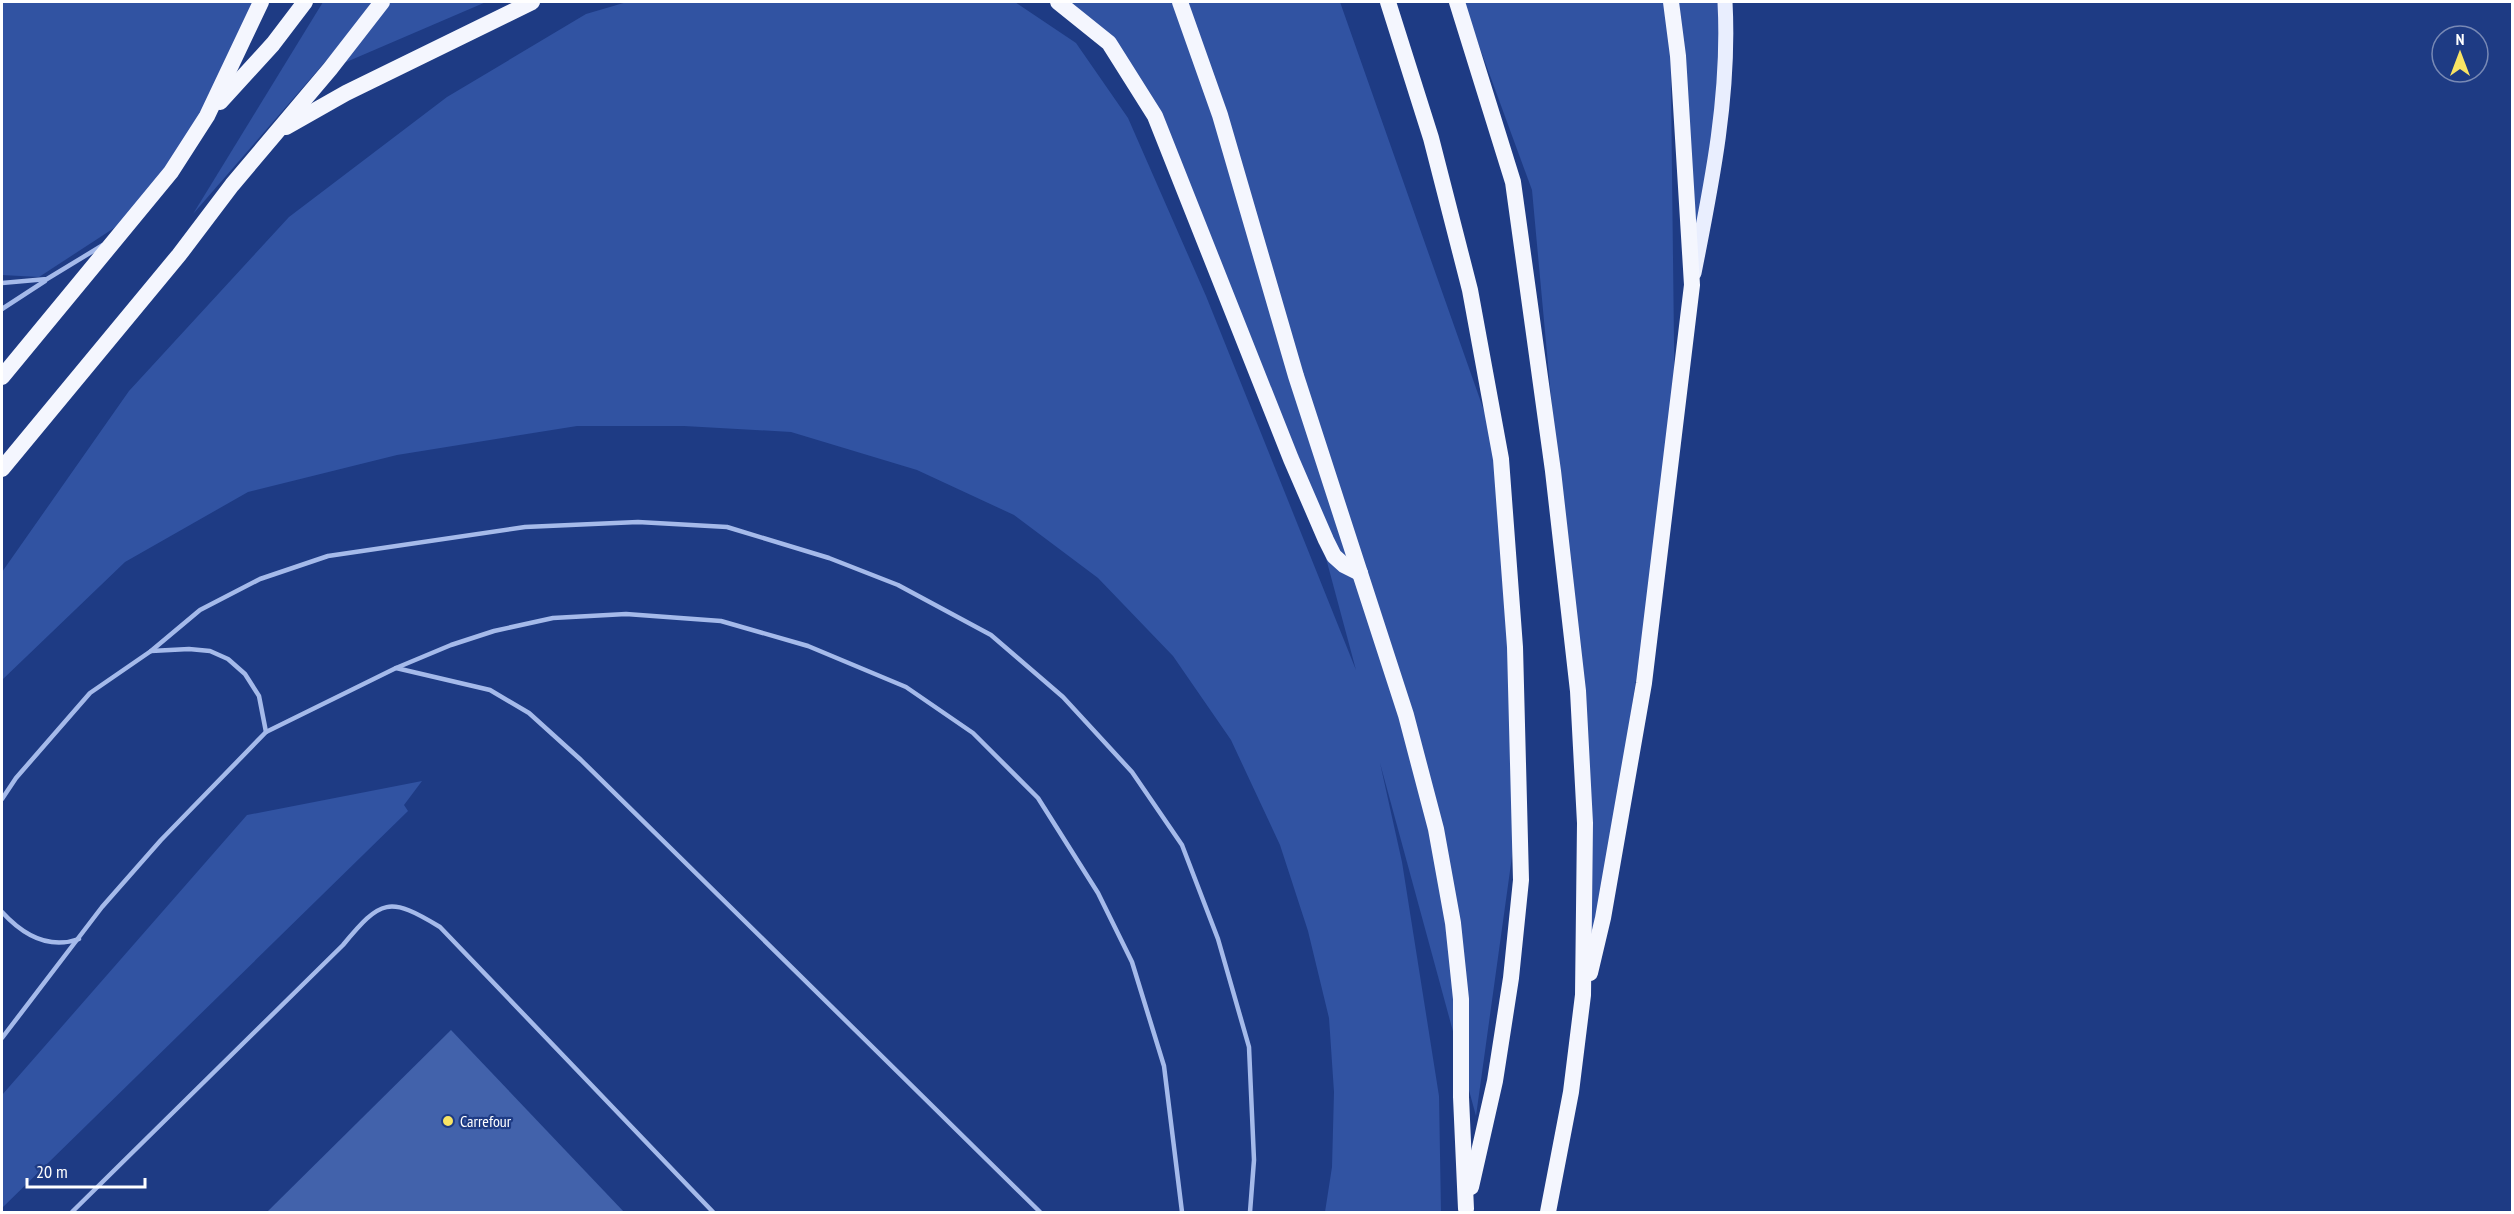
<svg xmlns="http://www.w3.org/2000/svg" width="2514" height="1214" font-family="'PT Sans Narrow',sans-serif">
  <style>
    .green { fill: #3153a2 }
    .building { fill: #4262ab }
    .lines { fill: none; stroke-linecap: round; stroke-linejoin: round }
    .service { stroke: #a5baea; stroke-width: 4.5 }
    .primary { stroke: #e9eefe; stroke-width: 15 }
    .trunk { stroke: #f4f6fe; stroke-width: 16 }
    .poi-dot { fill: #f9e464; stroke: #1e3b84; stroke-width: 2 }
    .labels { text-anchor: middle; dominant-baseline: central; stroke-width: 4.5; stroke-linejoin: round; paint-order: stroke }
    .poi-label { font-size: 16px; fill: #fff; stroke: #1e3b84; text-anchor: start }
  </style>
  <rect width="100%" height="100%" fill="#1e3b84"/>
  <g class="green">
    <polygon points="2,2 257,2 222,106 131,217 39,277 2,275"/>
    <polygon points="323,2 377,2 193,214"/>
    <polygon points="386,2 486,2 330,69"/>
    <polygon points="627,2 1015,2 1076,43 1128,118 1206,296 1356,670 1312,506 1153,120 1109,43 1058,2 1340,2 1501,459 1519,806 1476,1116 1380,763 1402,862 1439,1096 1441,1212 1325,1212 1332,1167 1334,1092 1329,1018 1308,931 1280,845 1231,740 1173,656 1098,578 1014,515 917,470 791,432 684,426 577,426 397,455 248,492 125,562 2,680 2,572 129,391 289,217 447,97 586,14"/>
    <polygon points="1463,2 1670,2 1675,428 1592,964 1578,691 1532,190"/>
    <polygon points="1671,2 1725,2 1727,47 1692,285"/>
    <polygon points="422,781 404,805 408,811 2,1208 2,1095 247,815"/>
  </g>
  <polygon class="building" points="451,1030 624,1212 267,1212"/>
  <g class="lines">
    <g class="service">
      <polyline points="2,283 47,279 103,245"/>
      <polyline points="2,309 45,281"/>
      <polyline points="151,651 200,610 260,579 328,556 525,527 638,522 727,527 829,558 898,585 991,635 1063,697 1132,772 1182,845 1218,939 1249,1047 1254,1160 1250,1212"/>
      <polyline points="396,668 490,690 529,713 581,760 1040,1212"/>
      <polyline points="2,799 16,778 90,693 151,651 189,649 210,651 228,659 245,674 259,696 266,732"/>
      <path d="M2,912C23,935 48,950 79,939"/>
      <polyline points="2,1038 102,907 161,840 266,732 396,668 451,645 494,631 553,618 626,614 721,621 808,646 906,687 973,733 1038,798 1098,893 1132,962 1164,1066 1182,1212"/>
      <path d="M72,1212L343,945C381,899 389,896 440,927L713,1212"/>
    </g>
    <path class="primary" d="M1694,273C1712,183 1730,94 1725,2"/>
    <g class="trunk">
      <polyline points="1058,2 1109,43 1155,116 1291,459 1326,540 1334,556 1344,565 1360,573"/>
      <polyline points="1180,2 1220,115 1296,376 1406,715 1436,829 1453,923 1461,999 1461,1097 1466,1209"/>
      <polyline points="1388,2 1431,138 1470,290 1501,459 1515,647 1521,880 1511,978 1495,1081 1471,1187"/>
      <polyline points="1457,2 1513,182 1553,471 1578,691 1585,823 1583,995 1571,1092 1548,1212"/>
      <polyline points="220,102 273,44 305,2"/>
      <polyline points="286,127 346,93 532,2"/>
      <polyline points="2,377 171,172 207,116 261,2"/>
      <polyline points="2,469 179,255 232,185 330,69 382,2"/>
      <polyline points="1590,973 1603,918 1644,683 1692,285 1678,56 1671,2"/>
    </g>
  </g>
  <circle class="poi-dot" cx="448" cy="1121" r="6"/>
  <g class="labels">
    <g class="poi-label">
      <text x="460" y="1121">Carrefour</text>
    </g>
  </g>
  <rect width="2514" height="1214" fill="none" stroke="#ffffff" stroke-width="6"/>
  <g transform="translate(2460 54)"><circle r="28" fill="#1e3b84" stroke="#7889b5" stroke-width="1.5"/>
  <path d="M0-4.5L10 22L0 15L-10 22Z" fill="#f9e464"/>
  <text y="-9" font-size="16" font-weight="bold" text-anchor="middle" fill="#ffffff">N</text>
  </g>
  <path d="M27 1178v9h118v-9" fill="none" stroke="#ffffff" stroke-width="3"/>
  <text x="36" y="1178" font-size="18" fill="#ffffff" stroke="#1e3b84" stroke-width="4.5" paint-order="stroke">20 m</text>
</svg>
